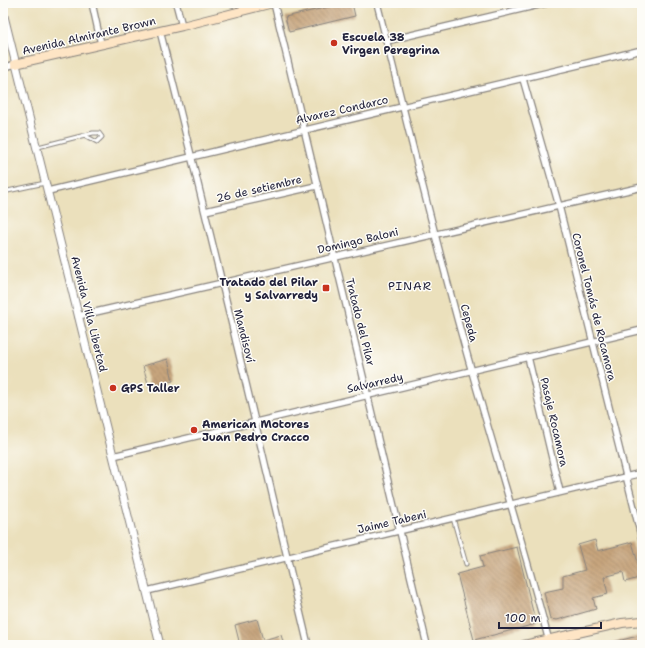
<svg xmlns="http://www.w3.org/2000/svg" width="645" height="648" font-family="'Shantell Sans',sans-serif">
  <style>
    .building { fill: url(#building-back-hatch) }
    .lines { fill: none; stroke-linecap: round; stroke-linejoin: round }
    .service-casing { stroke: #86817c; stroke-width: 5 }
    .minor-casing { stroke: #86817c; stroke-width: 8 }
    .tertiary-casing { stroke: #86817c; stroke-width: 9 }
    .secondary-casing { stroke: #86817c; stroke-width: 10 }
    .service { stroke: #fff; stroke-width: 3 }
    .minor { stroke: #fff; stroke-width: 5.5 }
    .tertiary { stroke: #fff; stroke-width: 7 }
    .secondary { stroke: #fee5c5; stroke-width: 8 }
    .poi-dot { fill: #c8321e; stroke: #fdfcf7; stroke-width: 1.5 }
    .labels { text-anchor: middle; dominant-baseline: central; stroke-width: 3; stroke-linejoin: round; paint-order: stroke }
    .street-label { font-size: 11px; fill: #22223b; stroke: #fdfcf7 }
    .poi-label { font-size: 11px; font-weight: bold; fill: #22223b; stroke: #fdfcf7; text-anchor: start }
    .neighbourhood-label { font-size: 12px; letter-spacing: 1px; fill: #22223b; stroke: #fdfcf7 }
  </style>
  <defs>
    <pattern id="building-back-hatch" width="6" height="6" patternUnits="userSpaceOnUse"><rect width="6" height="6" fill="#c7a57d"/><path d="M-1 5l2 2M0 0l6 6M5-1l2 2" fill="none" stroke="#a18668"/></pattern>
  </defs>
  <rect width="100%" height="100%" fill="#fdfcf7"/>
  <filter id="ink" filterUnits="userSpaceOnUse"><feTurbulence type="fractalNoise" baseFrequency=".025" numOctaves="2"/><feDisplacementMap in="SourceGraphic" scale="8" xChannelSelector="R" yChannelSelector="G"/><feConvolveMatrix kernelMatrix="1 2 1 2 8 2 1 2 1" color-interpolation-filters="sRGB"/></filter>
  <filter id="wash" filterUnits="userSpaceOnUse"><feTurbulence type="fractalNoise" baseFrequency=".012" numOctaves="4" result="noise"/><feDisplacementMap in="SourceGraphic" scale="16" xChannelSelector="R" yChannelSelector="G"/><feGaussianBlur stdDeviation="0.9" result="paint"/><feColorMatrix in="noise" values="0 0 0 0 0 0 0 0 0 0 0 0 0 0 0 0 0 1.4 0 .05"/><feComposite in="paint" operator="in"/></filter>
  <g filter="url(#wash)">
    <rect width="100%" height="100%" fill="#ebe0bc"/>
    <g id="blocks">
      <g class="building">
        <polygon points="346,3 352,3 355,16 289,32 285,17"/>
        <polygon points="168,359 173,381 149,387 143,366"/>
        <polygon points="595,540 598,551 632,542 642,577 625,582 623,572 604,577 608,594 593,598 596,609 557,620 550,619 544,592 563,588 563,576 585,570 578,545"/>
        <polygon points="517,547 536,624 474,640 457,574 483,567 480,556"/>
        <polygon points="257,619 263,640 281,635 284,645 240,645 235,625"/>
        <polygon points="638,636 640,645 609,645 609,643"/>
      </g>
    </g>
  </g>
  <g filter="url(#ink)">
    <use href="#blocks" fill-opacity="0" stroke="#86817c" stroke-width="1"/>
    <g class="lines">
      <g class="service-casing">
        <g id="service">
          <polyline points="38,147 93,133 99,133 102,137 97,142 84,135"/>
          <polyline points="3,192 45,183"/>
          <polyline points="453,518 466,564"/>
        </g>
      </g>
      <g class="minor-casing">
        <g id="minor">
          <polyline points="92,3 101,44"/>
          <polyline points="176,3 182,26"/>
          <polyline points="274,3 427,645"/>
          <path d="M377,3C408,126 437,250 472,372C498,463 526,553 550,645"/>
          <path d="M160,31C212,235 259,440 308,645"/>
          <polyline points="386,41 547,3"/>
          <polyline points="3,68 15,64"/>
          <polyline points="523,79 559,206 642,540"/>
          <polyline points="48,191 642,50"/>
          <polyline points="205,211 316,186"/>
          <polyline points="78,316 642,187"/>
          <polyline points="528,357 560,492"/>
          <polyline points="113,456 642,330"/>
          <polyline points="147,591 642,473"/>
        </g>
      </g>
      <g class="tertiary-casing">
        <polyline id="tertiary" points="3,12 160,645"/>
      </g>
      <g class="secondary-casing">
        <g id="secondary">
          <polyline points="15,64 182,26 273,3"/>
          <polyline points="524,645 622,623 642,621"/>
        </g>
      </g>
      <use href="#service" class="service"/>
      <use href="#minor" class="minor"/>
      <use href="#tertiary" class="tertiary"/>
      <use href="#secondary" class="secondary"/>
    </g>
  </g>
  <g class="poi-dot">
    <circle cx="334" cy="43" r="4"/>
    <rect x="322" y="284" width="8" height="8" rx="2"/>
    <circle cx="113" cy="388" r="4"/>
    <circle cx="194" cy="430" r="4"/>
  </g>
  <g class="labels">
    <g class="street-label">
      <text transform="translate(89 36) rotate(-13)">Avenida Almirante Brown</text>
      <text transform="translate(342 110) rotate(-13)">Alvarez Condarco</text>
      <text transform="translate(259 189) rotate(-13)">26 de setiembre</text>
      <text transform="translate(358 241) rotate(-13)">Domingo Baloni</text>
      <text transform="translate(594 307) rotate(76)">Coronel Tomás de Rocamora</text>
      <text transform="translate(89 314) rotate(76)">Avenida Villa Libertad</text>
      <text transform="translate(360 322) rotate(76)">Tratado del Pilar</text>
      <text transform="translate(469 323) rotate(75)">Cepeda</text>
      <text transform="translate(244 336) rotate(76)">Mandisoví</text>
      <text transform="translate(375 383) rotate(-13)">Salvarredy</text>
      <text transform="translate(554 422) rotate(77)">Pasaje Rocamora</text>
      <text transform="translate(392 522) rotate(-13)">Jaime Tabeni</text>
    </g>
    <g class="poi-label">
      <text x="342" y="37">Escuela 38<tspan x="342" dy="13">Virgen Peregrina</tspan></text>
      <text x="318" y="282" text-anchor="end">Tratado del Pilar<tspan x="318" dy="13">y Salvarredy</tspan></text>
      <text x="121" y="388">GPS Taller</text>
      <text x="202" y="424">American Motores<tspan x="202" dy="13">Juan Pedro Cracco</tspan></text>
    </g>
    <g class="neighbourhood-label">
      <text x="410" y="286">PINAR</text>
    </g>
  </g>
  <rect width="645" height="648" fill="none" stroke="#fdfcf7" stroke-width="16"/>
  <path d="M499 622v6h102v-6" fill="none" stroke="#22223b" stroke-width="2"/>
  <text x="505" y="622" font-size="12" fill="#22223b" stroke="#fdfcf7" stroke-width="3" paint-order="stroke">100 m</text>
</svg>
